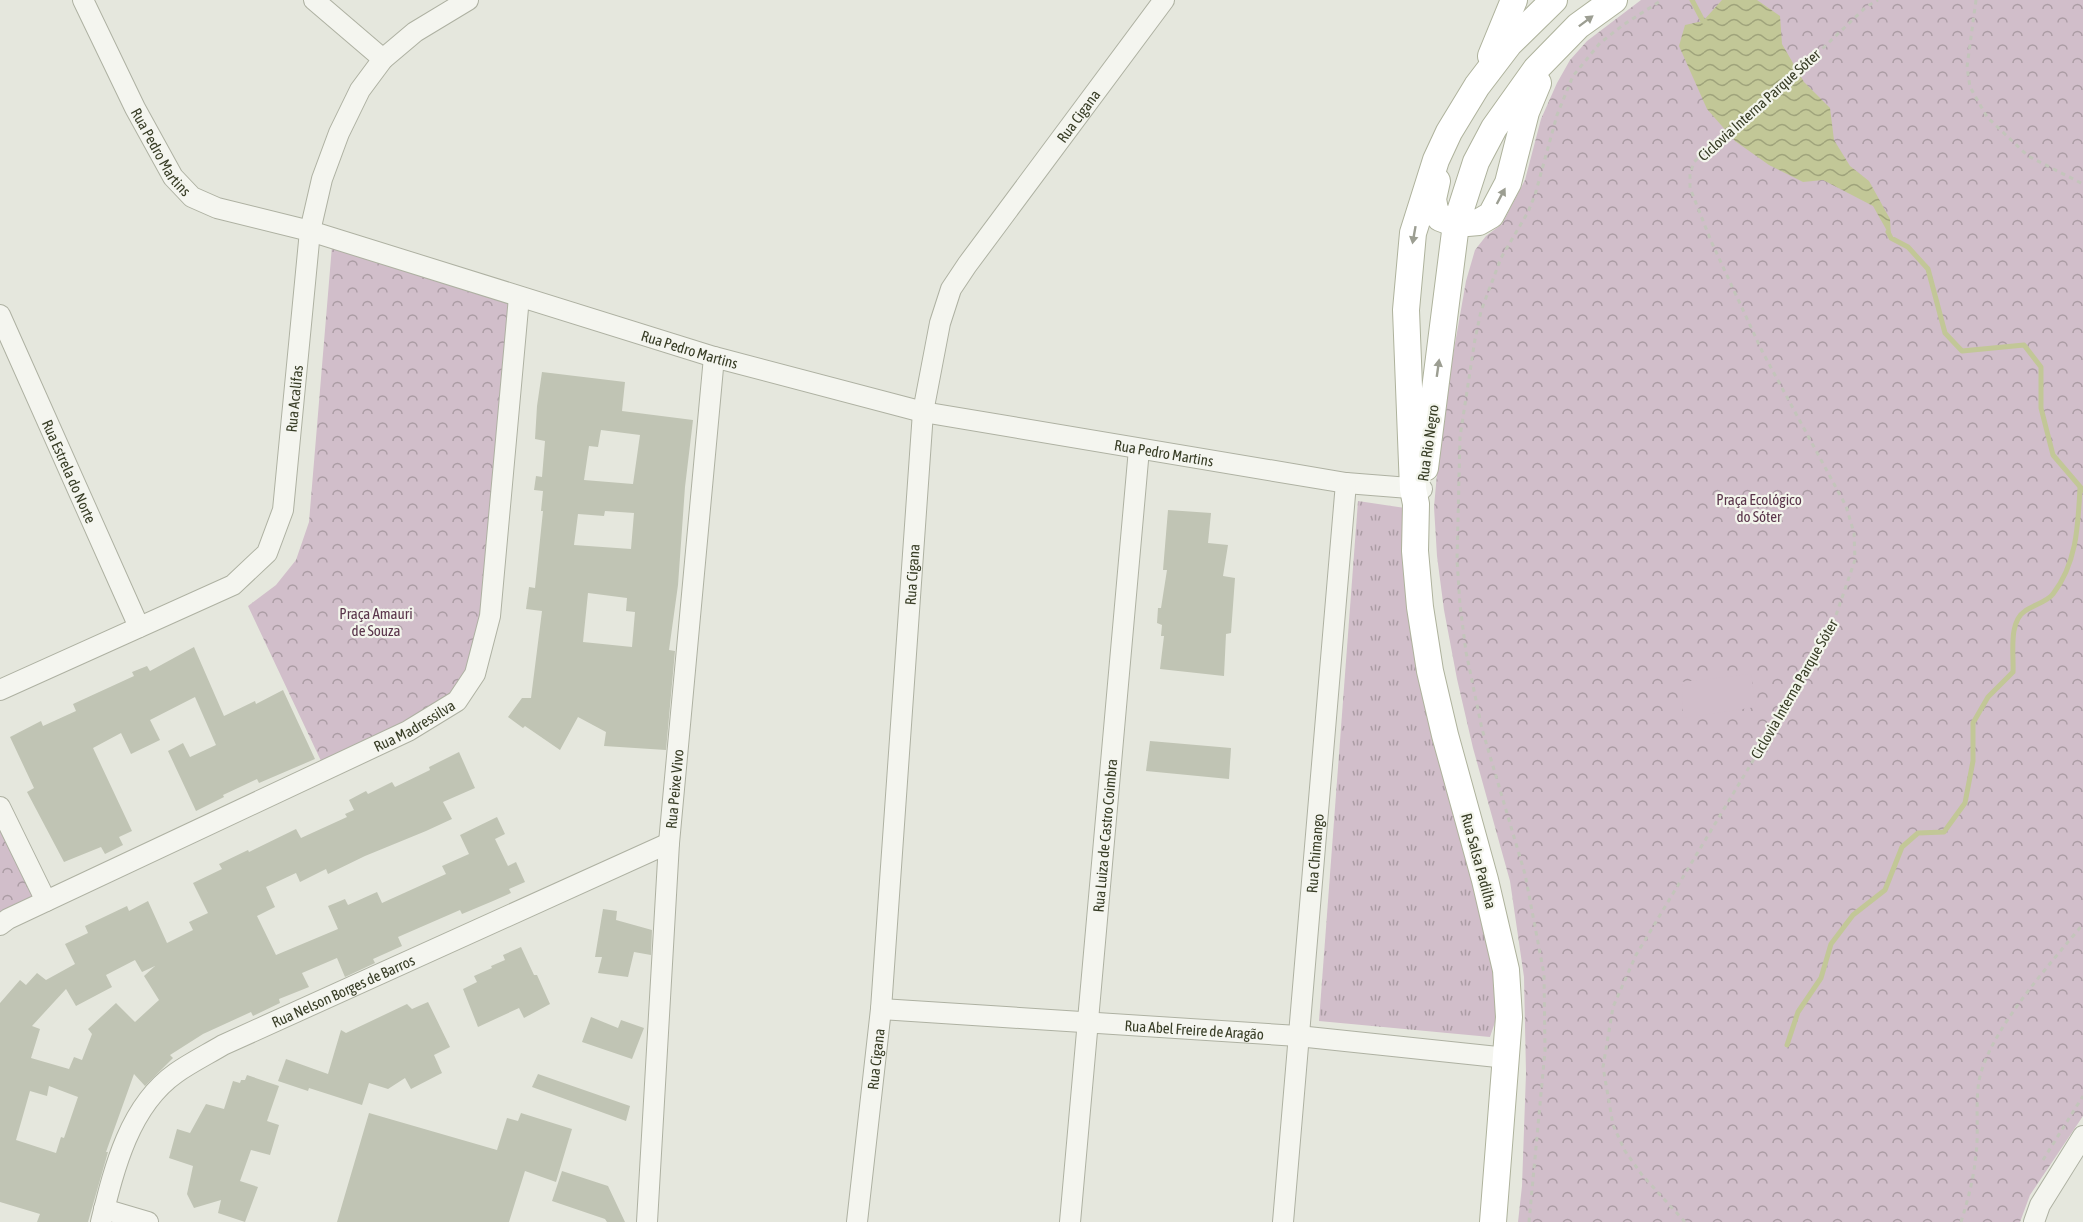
<svg xmlns="http://www.w3.org/2000/svg" width="2083" height="1222" font-family="'Asap Condensed',sans-serif">
  <style>
    .grass { fill: url(#grass-tufts) }
    .forest { fill: url(#forest-crowns) }
    .garden { fill: #d1beca }
    .water { fill: url(#water-waves) }
    .lines { fill: none; stroke-linecap: round; stroke-linejoin: round }
    .stream { stroke: #c2c797; stroke-width: 5 }
    .building { fill: #c0c4b4; fill-rule: evenodd }
    .minor-casing { stroke: #aeb1a2; stroke-width: 22 }
    .major-casing { stroke: #aeb29c; stroke-width: 28 }
    .path { stroke: #c3c5bb; stroke-width: 3; stroke-dasharray: 4.5 4.5; stroke-linecap: butt }
    .minor { stroke: #f4f5ef; stroke-width: 20 }
    .major { stroke: #fff; stroke-width: 26 }
    .oneway { fill: #9c9e92 }
    .labels { text-anchor: middle; dominant-baseline: central; stroke-width: 4.5; stroke-linejoin: round; paint-order: stroke }
    .street-label { font-size: 15px; fill: #383d26; stroke: #f3f5ec }
    .park-label { font-size: 15px; fill: #59344a; stroke: #f3f5ec }
  </style>
  <defs>
    <pattern id="grass-tufts" width="24" height="20" patternUnits="userSpaceOnUse" patternTransform="scale(1.5)"><rect width="24" height="20" fill="#d1beca"/><path d="M3 7l-1-3M5 7V3M7 7l1-3M15 17l-1-3M17 17v-4M19 17l1-3" fill="none" stroke="#ab9ca4"/></pattern>
    <pattern id="forest-crowns" width="20" height="18" patternUnits="userSpaceOnUse" patternTransform="scale(1.5)"><rect width="20" height="18" fill="#d1beca"/><path d="M2 6a3 3 0 1 1 6 0M12 15a3 3 0 1 1 6 0" fill="none" stroke="#ab9ca4"/></pattern>
    <pattern id="water-waves" width="16" height="10" patternUnits="userSpaceOnUse" patternTransform="scale(1.5)"><rect width="16" height="10" fill="#c2c797"/><path d="M0 5q4-4 8 0t8 0" fill="none" stroke="#9fa37b"/></pattern>
  </defs>
  <rect width="100%" height="100%" fill="#e5e7dd"/>
  <polygon class="grass" points="1358,501 1405,508 1495,973 1498,1013 1490,1037 1319,1021"/>
  <g class="forest">
    <polygon points="1641,0 2083,0 2083,1116 2030,1195 2020,1222 1518,1222 1522,1186 1526,1073 1524,977 1510,881 1473,748 1457,679 1444,610 1437,556 1434,507 1442,418 1466,281 1475,250 1486,236 1502,224 1525,180 1541,119 1557,83 1570,60 1587,41"/>
    <polygon points="332,246 512,305 483,611 468,670 451,695 406,721 322,763 248,606 276,585 296,560 309,522"/>
    <polygon points="0,826 36,897 0,916"/>
  </g>
  <polygon class="garden" points="1751,674 1756,707 1683,718 1682,682"/>
  <polygon class="water" points="1722,0 1757,0 1780,16 1782,44 1804,82 1830,108 1834,140 1850,166 1869,181 1890,219 1891,238 1873,206 1823,180 1803,182 1769,165 1735,141 1707,109 1679,46 1685,25 1703,21"/>
  <g class="lines">
    <g class="stream">
      <polyline points="1692,0 1703,21 1707,23"/>
      <polyline points="1888,232 1891,238 1908,247 1928,269 1945,333 1962,351 2024,345 2041,367 2041,408 2053,455 2083,490"/>
      <path d="M1787,1045L1798,1012L1821,978L1831,944L1853,915L1885,890L1902,847L1918,833L1944,832L1965,803L1973,761V723L1988,697L2013,672C2014,655 2008,622 2025,611C2033,605 2047,602 2053,594C2077,563 2078,525 2080,488"/>
    </g>
  </g>
  <g class="building">
    <path d="M542,372L625,382L622,411L693,420L685,487L678,585L669,650L675,651L666,750L604,746L606,732L578,717L560,750L525,726L523,728L508,717L522,698H531L542,611L526,609L529,587L535,588L543,511H541L543,491L534,490L536,476L542,477L545,441L535,439L537,406ZM601,430L640,435L633,484L584,480L589,446L598,447ZM605,511L634,513L631,549L574,545L578,514L604,516ZM588,593L627,598L626,611L635,612L632,647L583,642Z"/>
    <polygon points="1168,510 1211,513 1208,543 1228,545 1223,576 1235,578 1231,633 1226,634 1224,676 1160,669 1164,636 1161,636 1162,625 1157,623 1158,608 1161,608 1167,570 1163,570"/>
    <polygon points="194,647 224,716 255,701 256,704 283,690 315,759 259,783 257,779 223,795 224,797 196,811 168,751 183,743 190,757 216,745 195,697 150,720 160,740 131,754 121,733 93,748 132,831 119,837 123,845 105,854 101,847 64,862 27,792 34,788 10,737 41,721 43,726 76,711 73,704 134,676 132,672 147,666 150,671"/>
    <polygon points="1150,741 1231,748 1229,779 1146,771"/>
    <path d="M459,752L475,788L443,802L452,819L426,831L365,856L328,874L326,869L300,882L296,873L266,887L275,907L257,916L276,955L338,929L328,906L345,899L348,905L377,892L382,903L446,874L442,866L469,854L460,835L497,817L505,834L495,839L508,866L516,862L525,882L509,889L511,893L493,901L462,914L460,910L398,937L402,946L373,959L375,963L345,977L337,958L302,973L309,987L279,999L280,1003L253,1016L251,1012L203,1034L170,1055L173,1058L145,1086L134,1074L106,1152H108L88,1222H37L40,1214L0,1202V1003L20,980L26,985L37,973L46,980L75,964L65,944L88,933L85,926L127,906L129,911L148,901L167,943L193,930L189,922L208,913L193,883L222,869L219,864L248,850L249,852L296,829L301,838L347,817L345,814L354,810L349,800L366,791L368,794L392,782L395,787L430,770L429,767ZM135,960L142,972L155,966L144,976L159,1000L135,1022L116,1003L88,1029L92,1034L82,1060L74,1057L69,1069L31,1058L40,1029L32,1026L66,989L76,1006L112,987L106,975ZM49,1086L78,1097L64,1138L61,1137L56,1153L16,1140L30,1091L47,1096Z"/>
    <polygon points="603,909 617,911 616,920 652,930 651,955 634,952 628,977 598,973 602,957 595,957"/>
    <polygon points="521,947 534,975 537,975 550,1004 524,1018 519,1008 478,1027 463,989 477,982 474,976 492,968 491,966 505,960 503,955"/>
    <polygon points="428,1002 450,1047 434,1055 442,1073 411,1089 405,1078 388,1089 369,1083 362,1105 309,1088 308,1091 278,1081 286,1059 328,1074 341,1030 346,1033 407,1004 412,1009"/>
    <polygon points="591,1017 618,1028 621,1020 644,1028 632,1059 582,1042"/>
    <polygon points="538,1074 630,1106 626,1121 532,1087"/>
    <polygon points="247,1075 279,1086 267,1121 279,1125 270,1155 251,1150 240,1181 258,1187 245,1222 218,1213 221,1200 194,1208 187,1194 193,1166 169,1158 177,1129 190,1133 206,1104 224,1109 233,1081 240,1083 241,1080 245,1080"/>
    <polygon points="369,1113 497,1150 507,1118 518,1121 521,1113 572,1129 556,1182 525,1171 509,1222 337,1222"/>
    <polygon points="562,1171 608,1186 625,1222 607,1222 605,1219 552,1201"/>
  </g>
  <g class="lines">
    <g class="minor-casing">
      <g id="minor">
        <path id="s1" d="M83,0L135,108L173,177L192,197L217,208L310,231L714,357L923,412L1346,483L1422,489"/>
        <polyline points="314,0 383,59"/>
        <path id="s2" d="M0,315L139,627"/>
        <path id="s3" d="M0,690L233,585L267,553L283,510L310,231L322,179L339,133L360,90L383,59L415,32L468,0"/>
        <polyline points="0,807 46,901"/>
        <path id="s4" d="M0,925L8,919L408,731L457,701L475,674L490,616L519,297"/>
        <path id="s5" d="M881,1009L1298,1036L1507,1058"/>
        <polyline points="104,1209 148,1222"/>
        <path id="s6" d="M101,1222C114,1169 129,1106 176,1073C190,1063 208,1054 223,1045L669,843"/>
        <path id="s7" d="M647,1222L669,843L714,357"/>
        <path id="s8" d="M857,1222L881,1009L923,412L940,323L951,289L967,265L1164,0"/>
        <path id="s9" d="M1070,1222L1139,449"/>
        <path id="s10" d="M1283,1222L1346,483"/>
        <polyline points="2034,1222 2040,1205 2083,1136"/>
      </g>
    </g>
    <g class="major-casing">
      <g id="major">
        <polyline points="1491,56 1514,0"/>
        <polyline points="1437,181 1433,199 1435,210 1440,218 1456,224 1479,222 1491,215 1508,183 1526,112 1538,83"/>
        <polyline points="1425,468 1456,224 1476,162 1494,128 1536,69 1578,26 1614,0"/>
        <polyline points="1493,1222 1509,1017 1506,970 1485,880 1445,735 1430,671 1420,607 1415,551 1416,504 1413,489 1406,310 1413,233 1436,160 1449,132 1477,86 1509,44 1554,0"/>
      </g>
    </g>
    <g class="path">
      <polyline points="1976,0 1967,67 1970,87 1987,117 2028,156 2083,184"/>
      <polyline points="2043,1160 2083,1096"/>
      <polyline points="1529,1222 1545,1051 1544,974 1525,874 1482,729 1466,652 1460,605 1457,560 1460,437 1475,339 1481,311 1501,258 1528,212 1535,195 1557,115 1573,76 1600,43 1623,25 1662,0"/>
      <polyline points="1685,1222 1642,1175 1625,1151 1613,1125 1603,1067 1613,1007 1636,955 1807,671 1835,618 1855,560 1854,533 1846,506 1762,351 1711,241 1690,188 1690,174 1694,162 1704,152 1822,49 1866,7 1878,0"/>
      <path d="M1961,1222C1968,1200 1974,1177 1976,1154C1979,1130 1975,1105 1979,1081C1988,1032 2051,963 2083,924"/>
    </g>
    <use href="#minor" class="minor"/>
    <use href="#major" class="major"/>
  </g>
  <defs><path id="oneway-solid" d="M-6-.8H1V-3.2L6.5 0L1 3.2V.8H-6Z" transform="scale(1.5)"/></defs>
  <g class="oneway">
    <use href="#oneway-solid" transform="translate(1586 21) rotate(-37)"/>
    <use href="#oneway-solid" transform="translate(1501 196) rotate(-62)"/>
    <use href="#oneway-solid" transform="translate(1414 235) rotate(100)"/>
    <use href="#oneway-solid" transform="translate(1438 368) rotate(-82)"/>
  </g>
  <g class="labels">
    <g class="street-label">
      <text transform="translate(1759 105) rotate(-42)">Ciclovia Interna Parque Sóter</text>
      <text stroke="none"><textPath href="#s8" startOffset="1154">Rua Cigana</textPath></text>
      <text stroke="none"><textPath href="#s1" startOffset="171">Rua Pedro Martins</textPath></text>
      <text stroke="none"><textPath href="#s1" startOffset="747">Rua Pedro Martins</textPath></text>
      <text stroke="none"><textPath href="#s3" startOffset="460">Rua Acalifas</textPath></text>
      <text transform="translate(1428 443) rotate(-82)">Rua Rio Negro</text>
      <text stroke="none"><textPath href="#s1" startOffset="1233">Rua Pedro Martins</textPath></text>
      <text stroke="none"><textPath href="#s2" startOffset="171">Rua Estrela do Norte</textPath></text>
      <text stroke="none"><textPath href="#s8" startOffset="650">Rua Cigana</textPath></text>
      <text transform="translate(1794 689) rotate(-60)">Ciclovia Interna Parque Sóter</text>
      <text stroke="none"><textPath href="#s4" startOffset="460">Rua Madressilva</textPath></text>
      <text stroke="none"><textPath href="#s7" startOffset="434">Rua Peixe Vivo</textPath></text>
      <text stroke="none"><textPath href="#s9" startOffset="388">Rua Luiza de Castro Coimbra</textPath></text>
      <text stroke="none"><textPath href="#s10" startOffset="370">Rua Chimango</textPath></text>
      <text transform="translate(1479 861) rotate(75)">Rua Salsa Padilha</text>
      <text stroke="none"><textPath href="#s6" startOffset="357">Rua Nelson Borges de Barros</textPath></text>
      <text stroke="none"><textPath href="#s5" startOffset="314">Rua Abel Freire de Aragão</textPath></text>
      <text stroke="none"><textPath href="#s8" startOffset="164">Rua Cigana</textPath></text>
    </g>
    <g class="park-label">
      <text x="1759" y="499">Praça Ecológico<tspan x="1759" dy="17">do Sóter</tspan></text>
      <text x="376" y="613">Praça Amauri<tspan x="376" dy="17">de Souza</tspan></text>
    </g>
  </g>
</svg>
